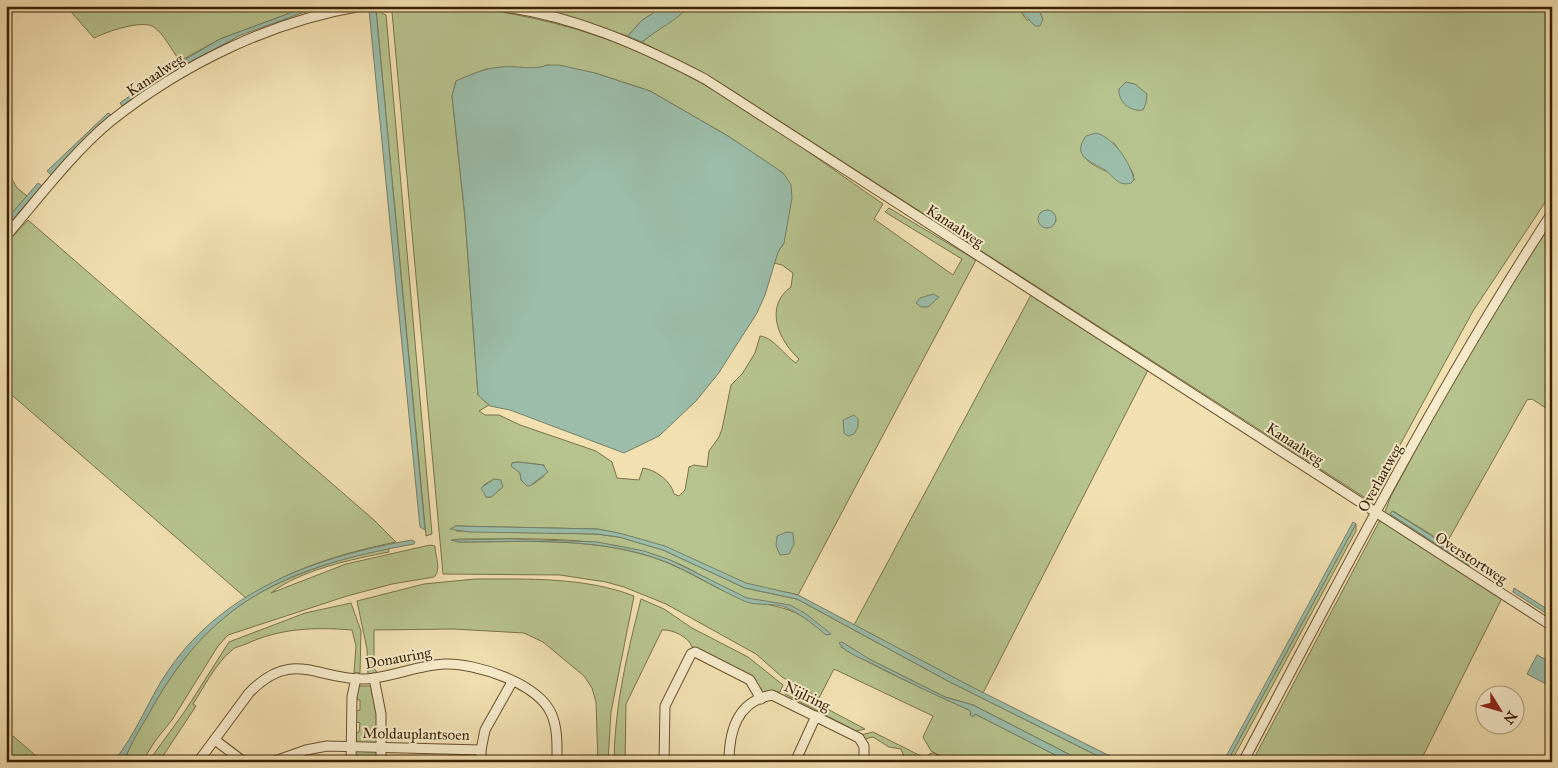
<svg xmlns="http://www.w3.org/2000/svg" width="1558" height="768" font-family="'IM FELL Great Primer',serif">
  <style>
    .green { fill: #b7c38e; stroke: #797248; fill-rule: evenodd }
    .water { fill: #9bbdaa; stroke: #757f67 }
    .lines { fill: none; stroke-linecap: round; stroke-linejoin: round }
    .minor-casing { stroke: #69512e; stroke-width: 11 }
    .minor { stroke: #f7ebcc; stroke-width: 9 }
    .labels { text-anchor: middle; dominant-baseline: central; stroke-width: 4; stroke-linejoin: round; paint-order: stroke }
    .street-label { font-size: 15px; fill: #3b2103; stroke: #f7ebcc }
  </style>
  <rect width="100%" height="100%" fill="#f2e0b1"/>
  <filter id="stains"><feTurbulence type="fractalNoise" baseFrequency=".004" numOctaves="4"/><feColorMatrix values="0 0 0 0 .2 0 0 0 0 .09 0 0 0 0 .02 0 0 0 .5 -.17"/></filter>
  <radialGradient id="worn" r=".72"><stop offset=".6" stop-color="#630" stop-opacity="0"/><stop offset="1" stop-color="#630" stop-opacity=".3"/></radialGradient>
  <g class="green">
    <path d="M66,6H309L220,39L180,61C172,51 164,34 154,27C142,19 106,32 94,38Z"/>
    <polygon points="523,6 664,6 641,21 628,36"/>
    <path d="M689,6H1016L1027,20L1043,19L1039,11L1043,6H1249L1252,9L1257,6H1552V192L1473,311L1377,487L1367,499L725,86L642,42ZM1114,143L1133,173L1134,180C1118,175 1081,167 1081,147ZM1048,210L1055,217L1056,221L1052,226L1045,227L1040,213Z"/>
    <path d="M474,8C528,15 582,28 632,49C718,84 806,151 883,204L874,219L953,275L962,259L885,212L889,208L976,260L798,595C781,590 762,590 745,583C694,561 654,539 597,529L456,526V531L596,534L619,537L663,550L745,588L797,599L948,681L1110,762H1084L973,705L945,697L859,654L842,642L841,647C882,671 926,690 969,710L971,712L970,715L973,716L975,714L1069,762H951L931,751L923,737L933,716L834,669L819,698L782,677L756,654L666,604L624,587L606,582L560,575L443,574L392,12L396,9ZM547,65L595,73L650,91L728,136L784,174V243L778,252L774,263L782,265L793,273L791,287C764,306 778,340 799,359L796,363C785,356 773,337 760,336L755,353L742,374L731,385L722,429L719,437L709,451L707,467L694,465L689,467L685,490L679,496L674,494C671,481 656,470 643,468L639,480L617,478L612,462L596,451L520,425L499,415H485L479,411L489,405L478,395L465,217L452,96L456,81L486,69L541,68ZM518,462L544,465V476L532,485L521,480L520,473L512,463ZM494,479L503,487L491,497H486L484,485ZM460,539C530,539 601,535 667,559C695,569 719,588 746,598C768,606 793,598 808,620C785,603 758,606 733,595C711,586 690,572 668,563C602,536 528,542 458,542L453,540Z"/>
    <polygon points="376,10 386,15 432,534 426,536"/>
    <polygon points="6,169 17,188 27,196 6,220"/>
    <path d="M28,220L374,520L396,542C343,553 292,568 246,598L6,390V244Z"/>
    <polygon points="1552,221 1552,412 1532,399 1527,400 1446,544 1393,511 1390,514 1470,566 1465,566 1387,515 1385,512 1391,496 1475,340"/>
    <polygon points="1031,295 1148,370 983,693 854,625"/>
    <polygon points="1380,520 1502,598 1420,762 1252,762"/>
    <polygon points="1356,524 1356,531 1231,762 1227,762"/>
    <path d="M430,545L435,546C435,557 442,569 434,577L392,584L347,596L228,635L218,646L172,720L155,741L142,762H124C130,743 142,725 152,708C211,603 275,576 388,547L389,552C353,559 300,570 271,593L346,564Z"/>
    <path d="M475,579C528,579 585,577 634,596L611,712L608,762H598L596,702L592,688L584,676L543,642L524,633L453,629L374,630V668L378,674L368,675L367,649L357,601L424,584Z"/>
    <path d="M641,599L664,609L692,628L748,657L783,685L780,692H765L761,694L753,680L696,651L697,648L692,647C689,637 672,629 662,630L626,704L625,762H614C615,703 627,655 641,599Z"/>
    <path d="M351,603L361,631L360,673H354L356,646L352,630C315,627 280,628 246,644C241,646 235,647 232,650C216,663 204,687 193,704L196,706L159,762H148L185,711L229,642L305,613Z"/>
    <polygon points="357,686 373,686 371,690 375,705 378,706 379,744 354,744 354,733 359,732 360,723 354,721 354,711 360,710 360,700 355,699"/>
    <polygon points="788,688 865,729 856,731 785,694"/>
    <polygon points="6,730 43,762 6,762"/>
    <polygon points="873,732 923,757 929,761 906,762 901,749 889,747 873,737 864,739 861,735"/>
    <polygon points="378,749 378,762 353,762 353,750"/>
    <polygon points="465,751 476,753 478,762 448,762 448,756 464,756"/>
  </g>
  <g class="water">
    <polygon points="309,6 321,6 241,35 177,69 174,66 220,39"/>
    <path d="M664,6H689C677,21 657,29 642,42L628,36L641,21Z"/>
    <polygon points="1016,6 1043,6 1039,11 1043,19 1040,26 1035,26"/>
    <polygon points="369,10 376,10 425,530 420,527"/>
    <path d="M547,65H559L595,73L650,91L728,136L773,166L784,174L791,185L792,198L784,243L778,252L765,295L757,313L718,374L696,401L659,436L624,453L510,410L490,406L478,395L465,217L452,96L456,81C470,75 485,68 501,67C516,65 533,71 547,65Z"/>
    <polygon points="163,72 166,76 122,106 120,103"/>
    <path d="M1126,82L1135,84L1147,94L1146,103L1143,110C1130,112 1118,102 1119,89Z"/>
    <polygon points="108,113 111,115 51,175 47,171"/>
    <path d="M1096,133C1113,137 1131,163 1134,180L1131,183C1119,187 1114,177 1105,170C1091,161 1071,157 1086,136Z"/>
    <polygon points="38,183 42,186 6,227 6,220"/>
    <circle cx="1047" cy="219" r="9"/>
    <polygon points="933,294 939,297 928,307 921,307 916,303 920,298"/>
    <polygon points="854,415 858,419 858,427 854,434 848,436 844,433 843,420"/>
    <polygon points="518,462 543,465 548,472 530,486 527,486 521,480 520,473 511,466 512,463"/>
    <polygon points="494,479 501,480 503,487 491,497 486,497 481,488"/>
    <polygon points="1392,511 1472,561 1470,566 1390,514"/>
    <polygon points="1353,522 1356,524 1227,762 1223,762"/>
    <polygon points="456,526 597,529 619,533 665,546 746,583 798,595 972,687 1122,762 1110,762 948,681 797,599 745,588 663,550 619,537 596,534 469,532 450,529"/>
    <polygon points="787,532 793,533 794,544 789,554 780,555 776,546 777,536"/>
    <path d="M510,539L597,542L644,551L670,560L747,598L790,605L806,614L831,634L826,635C813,624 799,612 782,606C769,603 756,606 744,601C719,590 695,574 669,563C603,536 528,542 458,542L451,540Z"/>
    <path d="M412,540L415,542L414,544C292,566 215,596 152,708C143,725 130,743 124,762H113C137,734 149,697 170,668C226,588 320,556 412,540Z"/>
    <polygon points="1514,588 1552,612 1552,617 1513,592"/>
    <path d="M842,642L871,660L945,697L973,705L1084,762H1069L975,714L973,717L970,715L971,712L969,710C937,696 906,681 875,665C864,659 846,654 839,643Z"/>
    <polygon points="1537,655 1552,663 1552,687 1527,674"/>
  </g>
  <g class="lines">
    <g class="minor-casing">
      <g id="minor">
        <path d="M498,6C572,15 640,45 705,79L1552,626"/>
        <path d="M6,236C37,200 75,150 111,121C183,64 271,21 362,6"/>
        <polyline points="374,678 381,714 381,762"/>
        <polyline points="215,740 244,762"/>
        <polyline points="933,758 933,762"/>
        <path d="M198,762L249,693C293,647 318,681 366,679C393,677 418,665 445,664C476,663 537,683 551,713C558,728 557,746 557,762"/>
        <polyline points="272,762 306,750 327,746 481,750 485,730 512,682"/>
        <polyline points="351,762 352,697 356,678"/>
        <polyline points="481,762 481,750"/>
        <polyline points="664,762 665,706 691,654 695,652 750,680 761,699"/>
        <path d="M729,762C729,731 737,701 772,695L859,738L864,746V762"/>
        <polyline points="795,762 816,716"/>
        <path d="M1243,762C1341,577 1437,389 1552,213"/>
      </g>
    </g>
    <use href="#minor" class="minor"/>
  </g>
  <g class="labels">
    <g class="street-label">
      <text transform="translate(155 75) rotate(-33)">Kanaalweg</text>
      <text transform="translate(955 226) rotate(33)">Kanaalweg</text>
      <text transform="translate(1295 444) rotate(33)">Kanaalweg</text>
      <text transform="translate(1380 478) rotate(-61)">Overlaatweg</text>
      <text transform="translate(1471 558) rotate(33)">Overstortweg</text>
      <text transform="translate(398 658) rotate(-10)">Donauring</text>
      <text transform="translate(807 696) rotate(26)">Nijlring</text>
      <text transform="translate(416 734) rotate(1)">Moldauplantsoen</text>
    </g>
  </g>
  <rect width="1558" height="768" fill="none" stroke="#f2e0b1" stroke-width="25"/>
  <rect x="8" y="8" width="1543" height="753" fill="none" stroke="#3b2103" stroke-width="2.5"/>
  <rect x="12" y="12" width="1533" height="743" fill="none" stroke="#3b2103"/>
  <g transform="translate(1500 710) rotate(127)"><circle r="24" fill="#f7ebcc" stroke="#ac9a7c"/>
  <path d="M0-4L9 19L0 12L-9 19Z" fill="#8f2418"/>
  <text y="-8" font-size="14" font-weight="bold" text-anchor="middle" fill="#3b2103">N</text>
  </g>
  <rect width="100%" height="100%" filter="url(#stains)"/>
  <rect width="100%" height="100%" fill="url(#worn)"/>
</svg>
